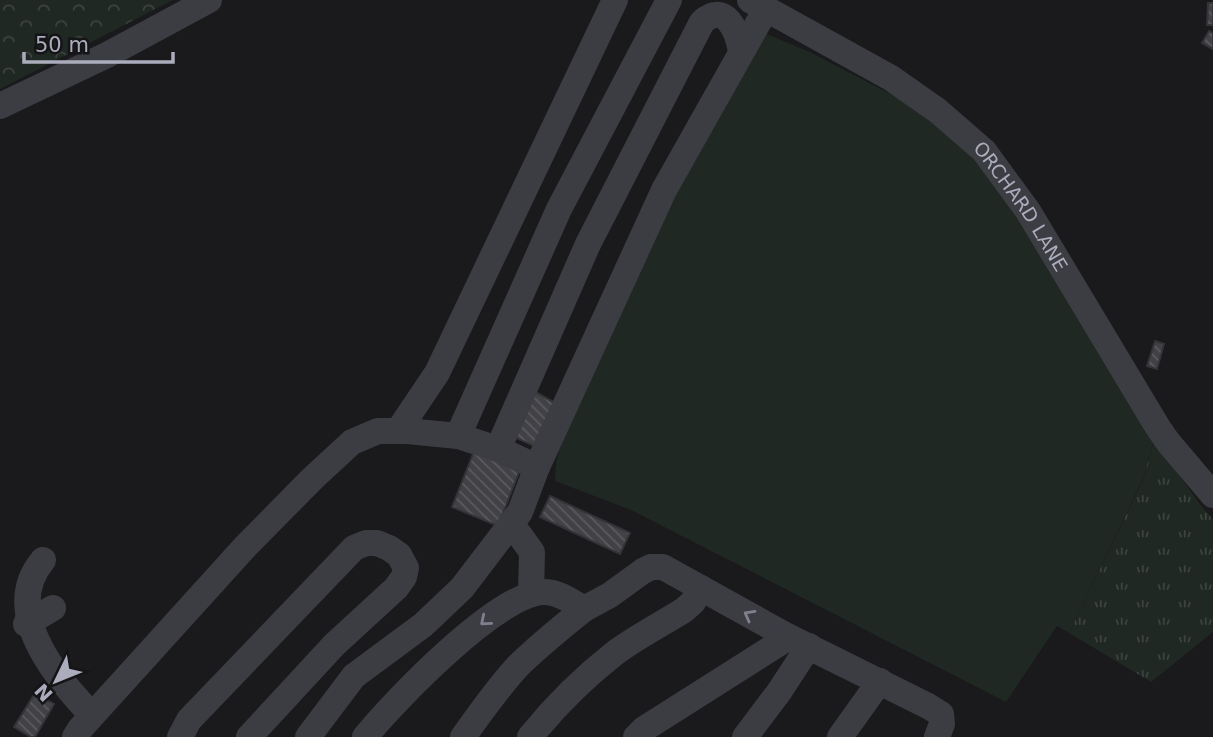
<svg xmlns="http://www.w3.org/2000/svg" width="1213" height="737" font-family="'DejaVu Sans',sans-serif">
  <style>
    .green { fill: #1f2822 }
    .forest { fill: url(#forest-crowns) }
    .park { fill: url(#park-tufts) }
    .building { fill: url(#building-back-hatch); stroke: #343338; stroke-width: 2 }
    .lines { fill: none; stroke-linecap: round; stroke-linejoin: round }
    .minor { stroke: #3c3c43; stroke-width: 26 }
    .oneway { stroke: #7f808c }
    .labels { text-anchor: middle; dominant-baseline: central; stroke-width: 5; stroke-linejoin: round; paint-order: stroke }
    .street-label { font-size: 19px; fill: #abadbc; stroke: #151417 }
  </style>
  <defs>
    <pattern id="forest-crowns" width="20" height="18" patternUnits="userSpaceOnUse" patternTransform="scale(1.75)"><rect width="20" height="18" fill="#1f2822"/><path d="M2 6a3 3 0 1 1 6 0M12 15a3 3 0 1 1 6 0" fill="none" stroke="#3d4440"/></pattern>
    <pattern id="park-tufts" width="24" height="20" patternUnits="userSpaceOnUse" patternTransform="scale(1.75)"><rect width="24" height="20" fill="#1f2822"/><path d="M3 7l-1-3M5 7V3M7 7l1-3M15 17l-1-3M17 17v-4M19 17l1-3" fill="none" stroke="#3d4440"/></pattern>
    <pattern id="building-back-hatch" width="6" height="6" patternUnits="userSpaceOnUse" patternTransform="scale(1.75)"><rect width="6" height="6" fill="#414146"/><path d="M-1 5l2 2M0 0l6 6M5-1l2 2" fill="none" stroke="#5a5a5f"/></pattern>
  </defs>
  <rect width="100%" height="100%" fill="#1a191c"/>
  <polygon class="green" points="762,32 810,52 902,100 961,144 1017,210 1131,402 1145,432 1154,440 1143,479 1069,633 1057,626 1006,702 631,510 555,481 556,462 564,433 721,98"/>
  <polygon class="forest" points="0,0 173,0 0,89"/>
  <polygon class="park" points="1154,440 1202,507 1213,519 1213,632 1151,682 1069,633 1143,480"/>
  <g class="building">
    <polygon points="1208,3 1213,3 1213,25 1207,25"/>
    <polygon points="1209,31 1213,33 1213,49 1202,43"/>
    <polygon points="1155,341 1164,344 1157,369 1147,366"/>
    <polygon points="528,388 557,404 538,448 508,434"/>
    <polygon points="475,449 521,467 498,526 452,507"/>
    <polygon points="550,496 630,533 620,554 540,517"/>
    <polygon points="35,693 54,704 35,737 31,737 14,727"/>
  </g>
  <g class="lines">
    <g class="minor">
      <path id="s1" d="M750,0L891,78L938,111L984,151L1028,211L1157,426L1168,442L1213,495"/>
      <polyline points="0,106 107,55 209,0"/>
      <polyline points="398,431 437,373 615,0"/>
      <polyline points="458,436 559,209 669,0"/>
      <path d="M498,449L588,244L702,22C725,1 737,30 741,51"/>
      <polyline points="537,467 664,190 766,9"/>
      <polyline points="511,523 532,552 531,594"/>
      <path d="M43,560C0,611 56,678 92,715"/>
      <polyline points="26,624 53,608"/>
      <polyline points="75,737 80,729 244,548 312,479 352,442 378,431 407,431 458,436 498,449 537,467 520,512 462,588 423,625 354,676 308,737"/>
      <polyline points="180,737 189,720 354,548 366,543 377,543 389,548 399,555 406,568 404,577 396,588 334,645 249,737"/>
      <path d="M365,737C394,701 499,592 544,592C559,592 572,602 584,609L610,595L643,571L651,567H663L789,637L928,706L941,714L942,724L937,737"/>
      <path d="M463,737C480,713 497,689 517,667C538,646 561,628 584,609"/>
      <path d="M530,737C555,706 583,678 615,653C636,637 662,624 684,610L693,602L701,588"/>
      <polyline points="636,737 644,729 789,637"/>
      <polyline points="745,737 779,692 809,646"/>
      <polyline points="840,737 880,681"/>
    </g>
  </g>
  <defs><path id="oneway-chevron" d="M-2-3.5L2.5 0L-2 3.5" fill="none" stroke-width="1.6" stroke-linecap="round" stroke-linejoin="round" transform="scale(1.75)"/></defs>
  <g class="oneway">
    <use href="#oneway-chevron" transform="translate(749 615) rotate(-151)"/>
    <use href="#oneway-chevron" transform="translate(485 621) rotate(140)"/>
  </g>
  <g class="labels">
    <g class="street-label">
      <text stroke="none"><textPath href="#s1" startOffset="346">ORCHARD LANE</textPath></text>
    </g>
  </g>
  <g transform="translate(56 681) rotate(227)" stroke="#151417" stroke-width="5" paint-order="stroke">
  <path d="M0-5L12 26L0 18L-12 26Z" fill="#abadbc"/>
  <text y="-10" font-size="19" font-weight="bold" text-anchor="middle" fill="#abadbc">N</text>
  </g>
  <path d="M24 52v10h149v-10" fill="none" stroke="#abadbc" stroke-width="3.5"/>
  <text x="35" y="52" font-size="21" fill="#abadbc" stroke="#151417" stroke-width="5" paint-order="stroke">50 m</text>
</svg>
